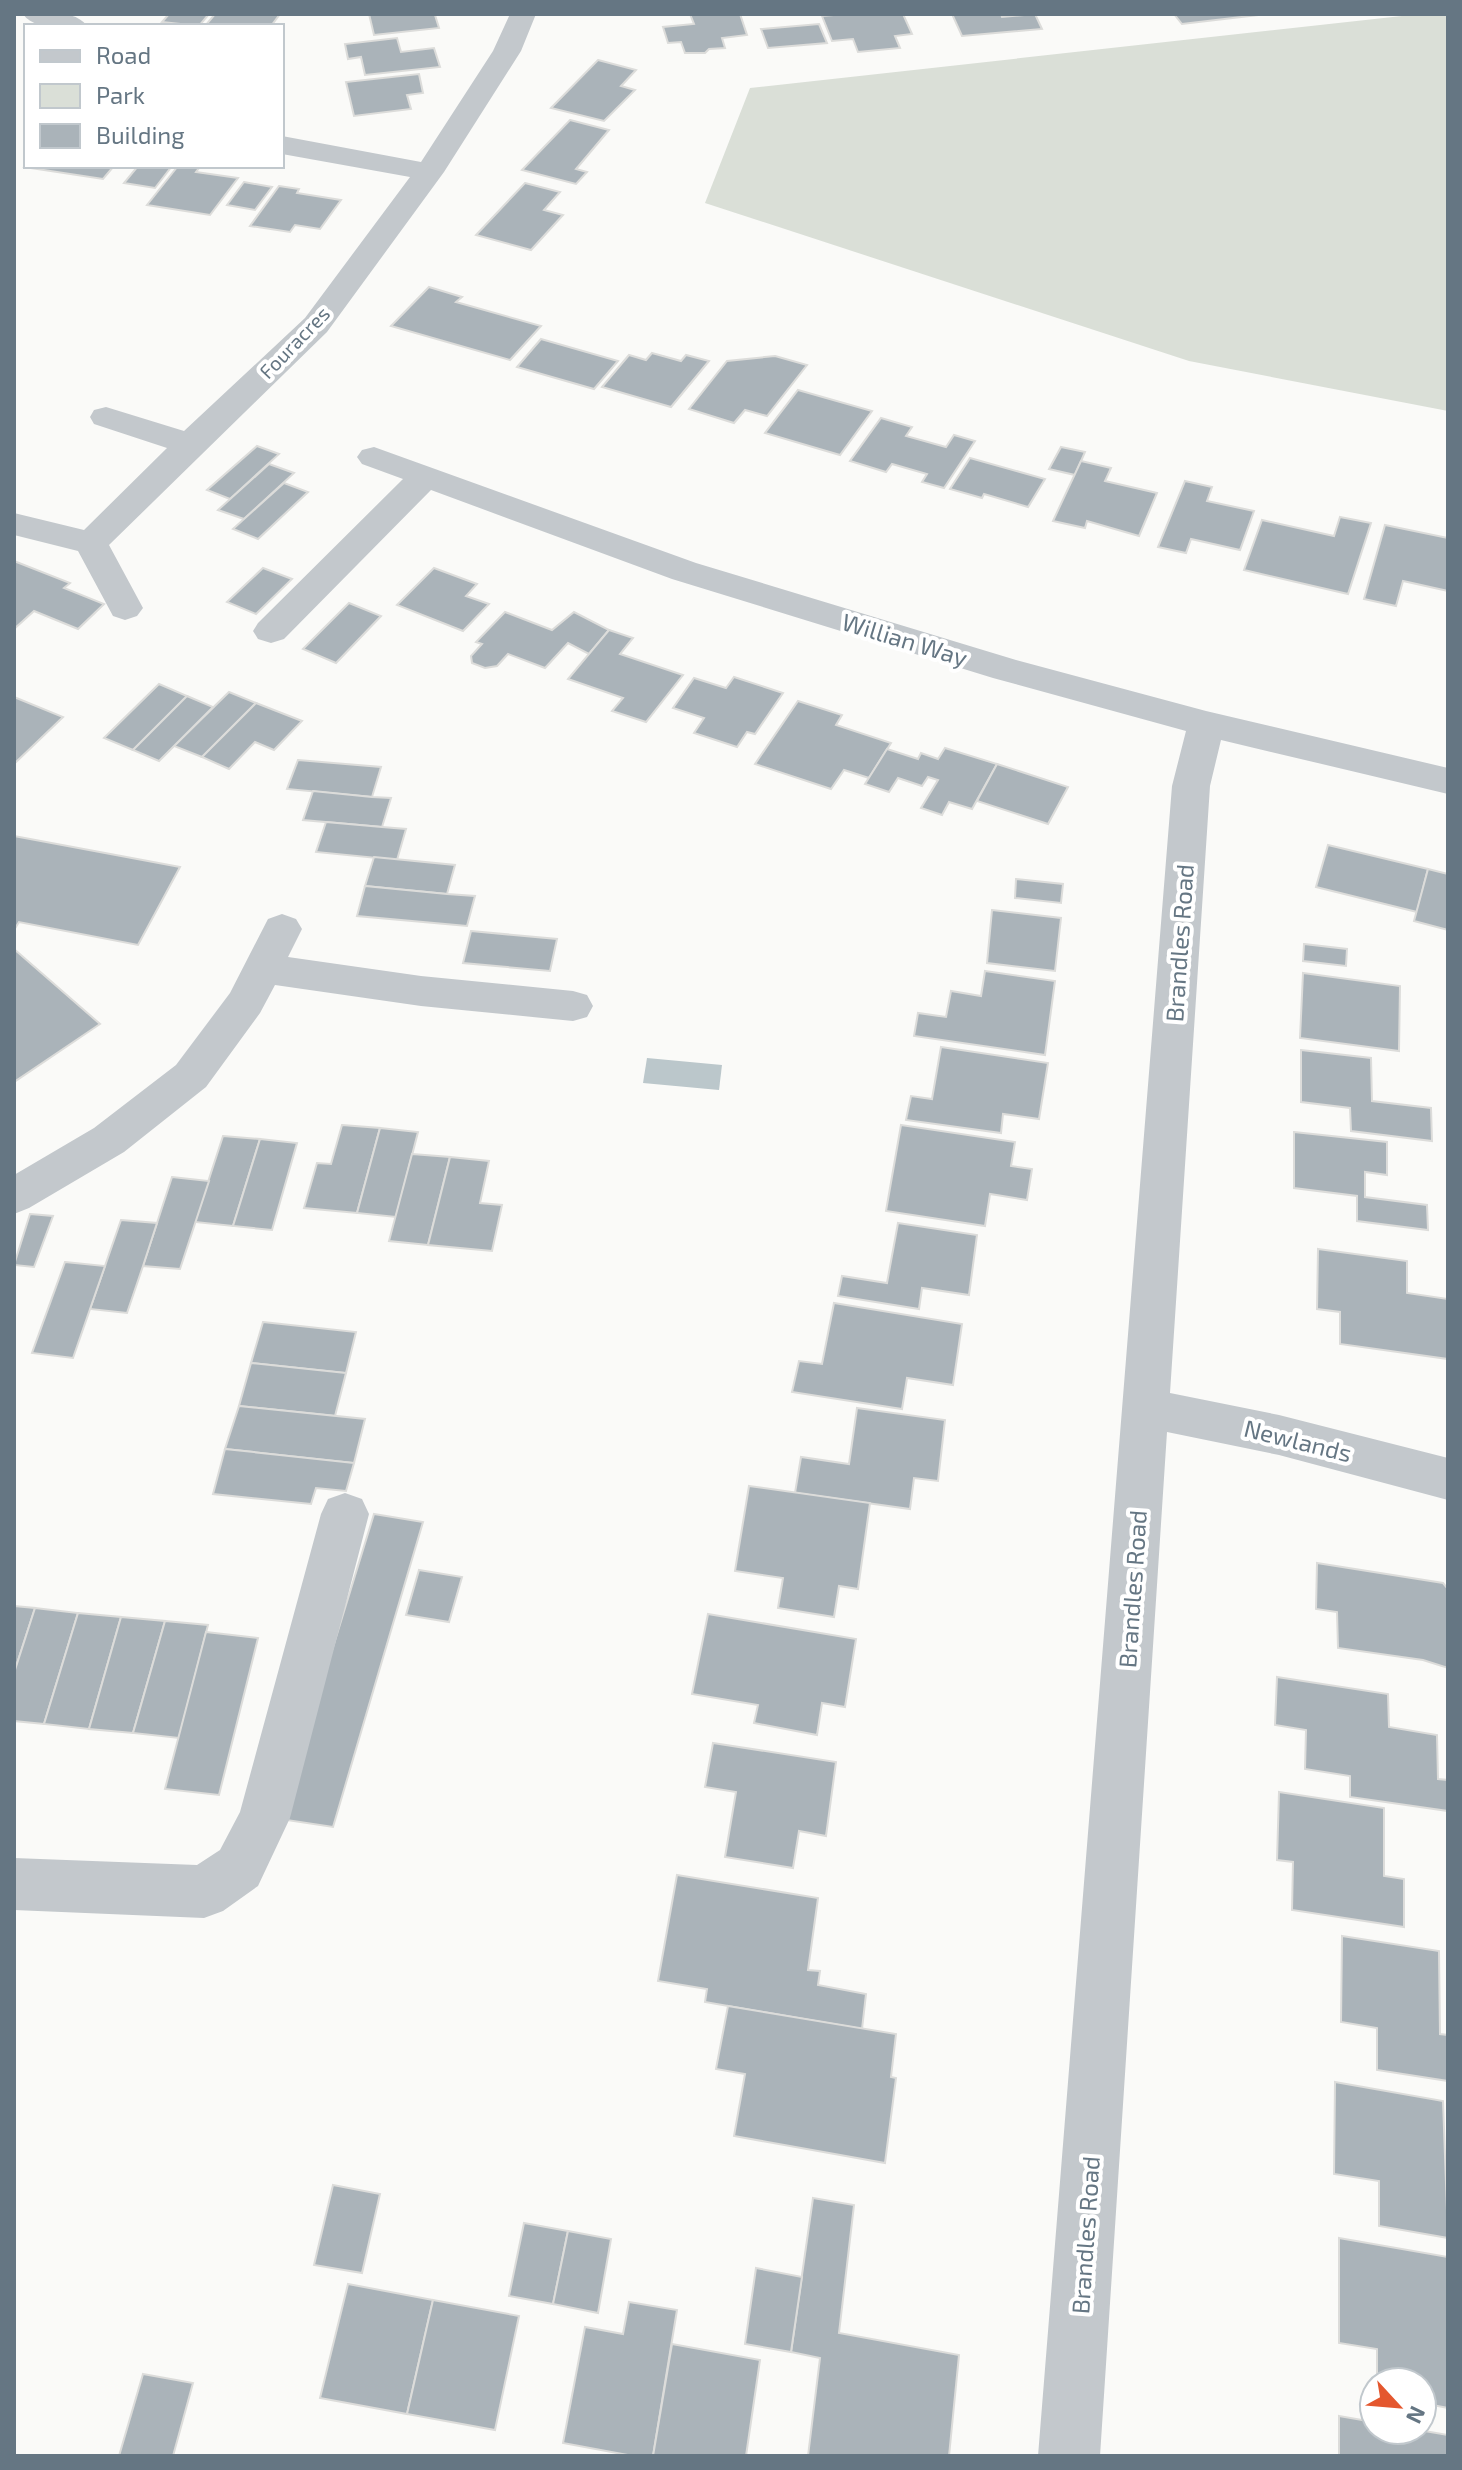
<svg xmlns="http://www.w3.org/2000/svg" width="1462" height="2470" font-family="'Exo 2',sans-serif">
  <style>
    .green { fill: #dadfd7 }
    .water { fill: #bbc7cb }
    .building { fill: #aab3b9; stroke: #dcdcda; stroke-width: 2 }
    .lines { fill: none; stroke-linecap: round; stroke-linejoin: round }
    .minor { fill: #c3c8cc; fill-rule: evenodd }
    .labels { text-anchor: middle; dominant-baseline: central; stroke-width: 8; stroke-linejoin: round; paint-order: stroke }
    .far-street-label { font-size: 20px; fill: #657683; stroke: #fff }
    .street-label { font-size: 24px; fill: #657683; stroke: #fff }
  </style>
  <rect width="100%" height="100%" fill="#fafaf8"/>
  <polygon class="green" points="1420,14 1448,14 1448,411 1189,361 705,203 750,88"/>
  <polygon class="water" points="647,1058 722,1065 719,1090 643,1083"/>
  <g class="building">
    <polygon points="169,14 209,14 199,26 162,22"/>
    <polygon points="215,14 280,14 271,26 205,26"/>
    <polygon points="369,14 442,14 435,15 439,28 374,35"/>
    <polygon points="690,14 740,14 747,35 722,38 725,48 709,49 705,53 685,53 681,42 668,43 663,27 694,24"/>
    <polygon points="845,14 903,14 912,34 895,36 900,48 858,52 853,39 832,41 822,16"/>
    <polygon points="952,14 1001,14 1002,17 1035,14 1042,29 962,36"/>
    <polygon points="1174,14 1267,14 1182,24"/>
    <polygon points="819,24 827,43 768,48 761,29"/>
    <polygon points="397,38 401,52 434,48 440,67 365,75 361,57 348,59 345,44"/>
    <polygon points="598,60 636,70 621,86 635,90 604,121 551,108"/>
    <polygon points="419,74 423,93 407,95 411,109 354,116 346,82"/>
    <polygon points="570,120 609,130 576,169 587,172 576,184 522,170"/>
    <polygon points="26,164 26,166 114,166 103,179 24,167"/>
    <polygon points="138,166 172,166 155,188 124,183"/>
    <polygon points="178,166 199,168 196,172 238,178 210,215 147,205"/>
    <polygon points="244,182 272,187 255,210 227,205"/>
    <polygon points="525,183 560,192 544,210 563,215 531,250 476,235"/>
    <polygon points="279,186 299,189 297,193 341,200 320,229 295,225 290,232 250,226"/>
    <polygon points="429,287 462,297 456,302 541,326 510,360 391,326"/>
    <polygon points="541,339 618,361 594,389 517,367"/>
    <polygon points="652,353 681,361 686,355 709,361 671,407 602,387 629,355 646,360"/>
    <polygon points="775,356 807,365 767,416 745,410 734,423 689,409 727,361"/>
    <polygon points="798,390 872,411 840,455 765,433"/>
    <polygon points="881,418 912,427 906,436 946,447 954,435 975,441 944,488 922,482 927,474 892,464 886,472 850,461"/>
    <polygon points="257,446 279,454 230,499 207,490"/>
    <polygon points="1061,447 1085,452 1075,475 1049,469"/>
    <polygon points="970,458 1045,479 1028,507 984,494 982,498 950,489"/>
    <polygon points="1081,461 1111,468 1105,481 1157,493 1139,536 1087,521 1085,528 1053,521"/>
    <polygon points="269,464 294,473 244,519 218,510"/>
    <polygon points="1185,481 1212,487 1207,501 1254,511 1240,550 1191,539 1186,553 1158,547"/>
    <polygon points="284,483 308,492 258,539 233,529"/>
    <polygon points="1340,517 1371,523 1348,594 1244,570 1262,520 1334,536"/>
    <polygon points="1385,525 1448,538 1448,591 1403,581 1396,606 1364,599"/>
    <polygon points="14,561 70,583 64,588 104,604 78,629 34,611 14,629"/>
    <polygon points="263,568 292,579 256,614 227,602"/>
    <polygon points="434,568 477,584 466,596 489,604 463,631 397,605"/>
    <polygon points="349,603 381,616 336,663 303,649"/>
    <polygon points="505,612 552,630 574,612 609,630 589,654 568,643 545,668 508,654 497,666 485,668 472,663 471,656 482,644 476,642"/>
    <polygon points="609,630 633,638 620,654 683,675 646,722 612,711 623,698 568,679"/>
    <polygon points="734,677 783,693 755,734 747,732 737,747 694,733 704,718 673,708 694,678 726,688"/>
    <polygon points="159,684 187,696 133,750 104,738"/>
    <polygon points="229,692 256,703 202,757 174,746"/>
    <polygon points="187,696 213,707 159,761 133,750"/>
    <polygon points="14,697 63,717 14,764"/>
    <polygon points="798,701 842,715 836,725 891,743 869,778 844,770 831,789 755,764"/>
    <polygon points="256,703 302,721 274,750 255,742 229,769 202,757"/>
    <polygon points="945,748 997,764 972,809 949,802 942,815 921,808 938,780 928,777 922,786 898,778 889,792 865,784 887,749 918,759 921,753 938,759"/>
    <polygon points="298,760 381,767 372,797 287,789"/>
    <polygon points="997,764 1068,787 1048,824 977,801"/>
    <polygon points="313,791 372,797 391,798 382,827 303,820"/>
    <polygon points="326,822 382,827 406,829 397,860 316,852"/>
    <polygon points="14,836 180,867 138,945 19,922 14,930"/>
    <polygon points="1328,845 1428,869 1417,912 1316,887"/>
    <polygon points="374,857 455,865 447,894 365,886"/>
    <polygon points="1428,869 1448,874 1448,930 1414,921"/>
    <polygon points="1016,879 1063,884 1061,903 1015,898"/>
    <polygon points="365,886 447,894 475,896 467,926 357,916"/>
    <polygon points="992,910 1061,918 1055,971 987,963"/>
    <polygon points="471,931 557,939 550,971 463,963"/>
    <polygon points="1304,944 1347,949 1346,966 1303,961"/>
    <polygon points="14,949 100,1024 14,1082"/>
    <polygon points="985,971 1055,981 1045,1055 914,1036 918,1013 946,1017 951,991 981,996"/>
    <polygon points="1303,973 1400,986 1399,1051 1300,1038"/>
    <polygon points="941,1047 1048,1063 1039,1119 1003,1114 1001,1133 906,1120 911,1096 932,1099"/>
    <polygon points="1301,1050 1371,1058 1372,1101 1431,1108 1432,1141 1351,1131 1350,1108 1301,1102"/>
    <polygon points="342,1125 380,1128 357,1213 304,1208 317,1163 331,1164"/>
    <polygon points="901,1125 1015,1142 1011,1166 1032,1169 1027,1200 990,1194 985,1226 886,1211"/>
    <polygon points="380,1128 418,1132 396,1217 357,1213"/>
    <polygon points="1294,1132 1387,1142 1387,1175 1365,1172 1365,1197 1427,1205 1428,1230 1357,1221 1357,1196 1294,1188"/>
    <polygon points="223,1136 260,1139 233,1226 195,1222"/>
    <polygon points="260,1139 297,1143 272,1230 233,1226"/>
    <polygon points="412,1154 450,1157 428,1245 389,1241"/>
    <polygon points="450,1157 489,1161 480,1203 502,1205 492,1251 428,1245"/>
    <polygon points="172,1177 209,1181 180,1269 143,1266"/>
    <polygon points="30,1214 53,1216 34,1267 14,1265"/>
    <polygon points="121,1220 157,1223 143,1266 127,1313 90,1309"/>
    <polygon points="898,1223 977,1235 969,1295 922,1288 919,1309 838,1296 842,1276 887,1283"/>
    <polygon points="1318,1249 1407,1261 1407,1293 1448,1299 1448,1359 1340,1344 1340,1312 1317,1309"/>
    <polygon points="65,1262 105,1266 73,1358 32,1353"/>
    <polygon points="834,1303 962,1324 953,1385 907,1378 902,1409 792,1392 799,1361 822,1364"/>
    <polygon points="263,1322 356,1332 346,1373 251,1363"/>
    <polygon points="251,1363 346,1373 335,1416 239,1406"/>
    <polygon points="239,1406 365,1419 354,1463 225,1449"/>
    <polygon points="857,1408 945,1420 938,1481 914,1478 910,1509 795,1493 801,1457 849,1464"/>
    <polygon points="225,1449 354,1463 346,1491 316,1488 311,1504 213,1494"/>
    <polygon points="749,1486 870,1503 858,1589 839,1586 834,1617 778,1608 783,1578 735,1571"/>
    <polygon points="374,1514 423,1522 333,1827 280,1819"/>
    <polygon points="1317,1563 1443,1583 1448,1589 1448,1668 1423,1660 1338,1648 1337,1612 1316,1609"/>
    <polygon points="419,1570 462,1577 449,1622 406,1615"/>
    <polygon points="14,1606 35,1608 14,1673"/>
    <polygon points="35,1608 78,1613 44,1724 14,1721 14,1673"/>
    <polygon points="78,1613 121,1617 89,1729 44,1724"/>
    <polygon points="708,1614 856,1639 845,1707 822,1703 817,1735 754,1723 758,1705 692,1694"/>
    <polygon points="121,1617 165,1621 133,1733 89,1729"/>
    <polygon points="165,1621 208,1625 179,1738 133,1733"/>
    <polygon points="206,1632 258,1638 219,1795 165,1789"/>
    <polygon points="1277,1677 1388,1694 1389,1727 1437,1735 1438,1779 1448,1780 1448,1811 1350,1797 1350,1776 1305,1769 1306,1730 1275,1725"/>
    <polygon points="713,1743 836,1762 826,1836 799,1831 793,1868 725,1857 736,1792 705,1787"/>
    <polygon points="1279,1792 1384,1808 1384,1876 1404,1879 1404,1927 1292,1910 1293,1862 1277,1860"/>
    <polygon points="677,1875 818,1898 808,1970 820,1971 818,1985 866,1994 862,2029 705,2002 707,1989 658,1981"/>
    <polygon points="1342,1936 1439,1951 1440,2034 1448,2035 1448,2081 1377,2070 1377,2028 1341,2022"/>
    <polygon points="728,2006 896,2034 891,2077 896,2078 885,2163 734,2136 745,2074 716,2069"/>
    <polygon points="1335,2082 1443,2101 1448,2238 1379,2226 1379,2181 1334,2174"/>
    <polygon points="333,2185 380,2194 362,2273 314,2265"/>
    <polygon points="813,2198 854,2205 839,2333 959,2355 949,2456 808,2456 820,2358 791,2352"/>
    <polygon points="524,2223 568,2231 553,2304 509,2296"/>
    <polygon points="568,2231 611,2239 598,2313 553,2304"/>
    <polygon points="1339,2238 1448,2257 1448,2408 1422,2403 1422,2382 1377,2382 1377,2349 1339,2343"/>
    <polygon points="756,2268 802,2277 791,2352 745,2344"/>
    <polygon points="348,2284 433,2300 407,2414 320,2398"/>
    <polygon points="433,2300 519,2316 495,2430 407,2414"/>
    <polygon points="629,2302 677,2310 653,2456 633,2456 563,2443 585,2327 623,2334"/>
    <polygon points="672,2344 760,2360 746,2456 653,2456"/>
    <polygon points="143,2374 193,2383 173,2456 119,2456"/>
    <polygon points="1339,2416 1374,2422 1374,2430 1419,2430 1448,2435 1448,2456 1339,2456"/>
  </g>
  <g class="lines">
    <g class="minor">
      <path d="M23,14C42,14 74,8 87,26C68,26 35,32 23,14Z"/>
      <polygon points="510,14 536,14 521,51 444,172 327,332 109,545 143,608 137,616 125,620 113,616 78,551 14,535 14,513 84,530 167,448 94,424 90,417 94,410 106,407 184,431 305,318 410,177 282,154 282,136 421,162 493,51"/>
      <polygon points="374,447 696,563 1016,660 1206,711 1448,768 1448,794 1221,740 1210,786 1170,1393 1279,1415 1448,1458 1448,1500 1279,1455 1167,1432 1100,2456 1038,2456 1172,786 1186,731 993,678 672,579 431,490 284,639 271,643 258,639 253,631 258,623 403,479 362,464 357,457 362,450"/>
      <polygon points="282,914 296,919 302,929 288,957 421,976 573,991 587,995 593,1006 587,1017 573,1021 421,1006 275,985 260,1013 206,1087 124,1152 29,1208 14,1214 14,1175 94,1128 176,1065 230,993 268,919"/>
      <polygon points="345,1493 362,1499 369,1514 290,1818 258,1886 223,1911 204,1918 14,1910 14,1858 197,1865 220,1850 240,1812 321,1514 328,1499"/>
    </g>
  </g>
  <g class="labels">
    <g class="far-street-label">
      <text transform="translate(294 342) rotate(-46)">Fouracres</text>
    </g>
    <g class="street-label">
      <text transform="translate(905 639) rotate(17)">Willian Way</text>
      <text transform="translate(1179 943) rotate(-86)">Brandles Road</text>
      <text transform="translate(1298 1440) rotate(14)">Newlands</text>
      <text transform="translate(1132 1589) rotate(-86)">Brandles Road</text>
      <text transform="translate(1085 2235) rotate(-86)">Brandles Road</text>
    </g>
  </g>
  <rect width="1462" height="2470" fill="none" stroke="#657683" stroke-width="32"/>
  <rect x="24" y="24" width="260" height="144" fill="#ffffff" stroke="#c1c8cd" stroke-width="2"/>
  <rect x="40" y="50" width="40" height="12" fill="#c3c8cc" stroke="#c1c8cd" stroke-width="2"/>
  <text x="96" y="64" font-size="24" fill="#657683">Road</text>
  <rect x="40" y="84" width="40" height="24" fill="#dadfd7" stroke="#c1c8cd" stroke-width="2"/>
  <text x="96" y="104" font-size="24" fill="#657683">Park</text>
  <rect x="40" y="124" width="40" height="24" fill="#aab3b9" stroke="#c1c8cd" stroke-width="2"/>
  <text x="96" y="144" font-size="24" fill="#657683">Building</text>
  <g transform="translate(1398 2406) rotate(116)"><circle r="38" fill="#ffffff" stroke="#c1c8cd" stroke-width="2"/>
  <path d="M0-6L14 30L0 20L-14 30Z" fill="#e4572e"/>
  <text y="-12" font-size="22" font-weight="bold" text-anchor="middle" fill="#657683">N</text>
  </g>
</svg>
